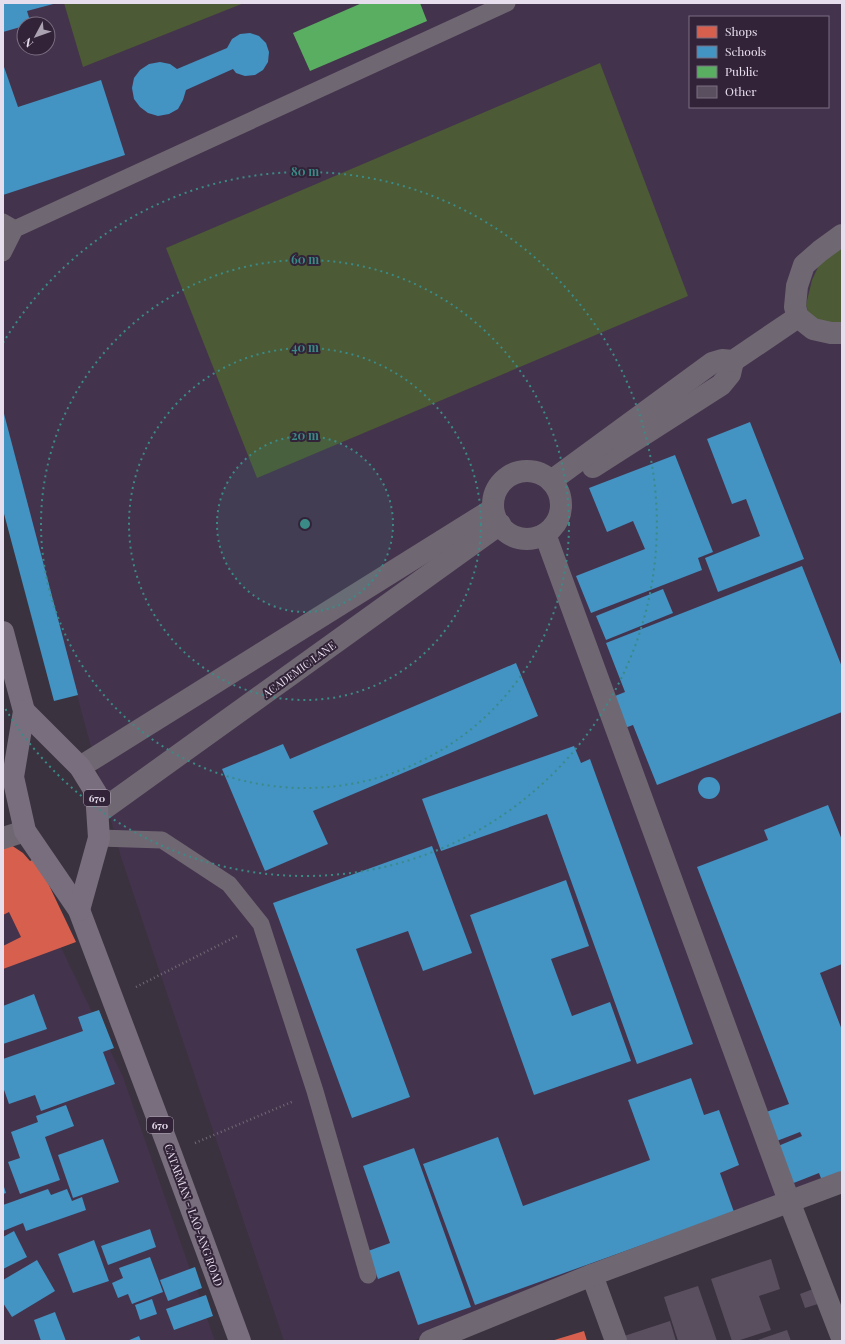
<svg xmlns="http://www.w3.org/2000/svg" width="845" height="1344" font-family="'Playfair Display',serif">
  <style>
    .built { fill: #44334d; fill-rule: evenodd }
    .green { fill: #4c5a35 }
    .shops { fill: #d6604d }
    .schools { fill: #4393c3 }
    .public { fill: #5aae61 }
    .building { fill: #5a4f5f }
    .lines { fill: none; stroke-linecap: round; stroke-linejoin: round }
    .path { stroke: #716b74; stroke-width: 2.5; stroke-dasharray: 1 3; stroke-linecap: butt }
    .service { stroke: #6f6872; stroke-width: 17 }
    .minor { stroke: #6f6872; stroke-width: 22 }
    .primary { stroke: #786e7d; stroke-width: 22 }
    .ring { fill: none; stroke: #3a8b87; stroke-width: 2; stroke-dasharray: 2 4 }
    .labels { text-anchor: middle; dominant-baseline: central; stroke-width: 4; stroke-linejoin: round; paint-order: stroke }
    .shield { fill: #322339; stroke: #b1a6b7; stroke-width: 1 }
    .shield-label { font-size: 10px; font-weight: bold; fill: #e7deed }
    .street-label { font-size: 11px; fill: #e7deed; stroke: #322339 }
    .centre { fill: #3a8b87; stroke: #322339; stroke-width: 2 }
    .ring-label { font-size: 12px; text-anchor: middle; font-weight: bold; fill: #3a8b87; stroke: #322339; stroke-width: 4; stroke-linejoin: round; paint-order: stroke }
  </style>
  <rect width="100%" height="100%" fill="#3a323e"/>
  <g class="built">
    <path d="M3,3H842V1183L412,1341H284L121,857L3,423ZM690,17H828V107H690ZM24,24H48V48H24Z"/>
    <polygon points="3,826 123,1077 215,1341 3,1341"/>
  </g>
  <g class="green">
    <polygon points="64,3 244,3 83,67"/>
    <polygon points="600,63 688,296 257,478 166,248"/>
    <polygon points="842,245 842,329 816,321 809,314 806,305 812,280 819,265"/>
  </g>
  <g class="shops">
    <polygon points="3,845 11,845 23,853 30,861 36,858 76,942 3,969 3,946 21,937 9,912 3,915"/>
    <polygon points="584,1331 587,1341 551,1341"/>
  </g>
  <g class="schools">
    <polygon points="3,3 57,3 27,11 31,24 24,24 24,26 3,32"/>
    <polygon points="250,33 259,36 266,43 269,52 268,62 263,70 255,75 245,76 236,73 233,69 186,90 183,100 178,109 169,114 158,116 148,113 140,107 134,99 132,88 134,78 140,70 149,64 160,62 170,64 177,69 227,48 232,39 240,34"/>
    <polygon points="3,64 18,107 101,80 125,155 3,195"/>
    <polygon points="3,410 78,695 54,701 3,510"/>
    <polygon points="750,422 804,559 718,592 705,558 760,536 746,499 732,504 707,439"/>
    <polygon points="675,455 713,552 698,558 702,570 591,613 576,576 645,549 633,521 607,532 589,488"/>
    <polygon points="802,566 842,667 842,712 657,785 633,725 622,729 610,698 625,692 606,643"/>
    <polygon points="663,589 673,613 606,640 596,616"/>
    <polygon points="516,663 538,716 313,811 328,844 265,871 222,769 283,744 290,759"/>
    <polygon points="574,746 581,763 590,759 693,1044 637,1064 547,814 441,851 422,799"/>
    <circle cx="709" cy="788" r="11"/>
    <polygon points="828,805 842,840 842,964 820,973 842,1030 842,1173 822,1181 819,1173 786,1186 771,1149 802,1136 800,1132 769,1144 758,1115 789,1104 697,867 768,840 764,830"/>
    <polygon points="432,846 472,953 423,971 408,931 356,949 410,1097 352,1118 273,903"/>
    <polygon points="566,880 589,946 551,959 572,1016 610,1002 631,1061 534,1095 470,915"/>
    <polygon points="34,994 47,1029 3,1044 3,1006"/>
    <polygon points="99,1010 114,1048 103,1052 115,1084 41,1111 35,1095 9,1104 3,1087 3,1059 83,1031 78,1017"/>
    <polygon points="691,1078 704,1115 719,1110 739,1165 720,1173 734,1212 475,1305 423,1164 498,1137 523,1206 650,1160 628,1100"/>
    <polygon points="66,1105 74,1126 45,1137 60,1180 20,1194 8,1162 20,1158 11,1132 38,1122 36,1116"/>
    <polygon points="103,1139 119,1182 73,1198 58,1155"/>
    <polygon points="414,1148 471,1307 418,1325 399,1271 378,1279 368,1251 390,1243 363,1166"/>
    <polygon points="3,1184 6,1193 3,1194"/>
    <polygon points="48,1189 51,1195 67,1189 72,1201 82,1197 86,1210 26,1231 23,1223 3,1231 3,1205"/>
    <polygon points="150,1229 156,1247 108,1265 101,1246"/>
    <polygon points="14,1231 27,1257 3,1269 3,1237"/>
    <polygon points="94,1240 109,1281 73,1293 58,1254"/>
    <polygon points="150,1257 163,1292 132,1304 128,1294 118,1298 112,1283 123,1278 119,1268"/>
    <polygon points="37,1260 55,1291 12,1317 3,1303 3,1280"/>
    <polygon points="195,1267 202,1288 168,1301 160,1280"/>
    <polygon points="206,1295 213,1316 174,1330 166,1309"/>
    <polygon points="152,1299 157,1314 140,1320 135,1305"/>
    <polygon points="55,1312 66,1341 41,1341 34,1320"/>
    <polygon points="139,1336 141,1341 127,1341"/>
  </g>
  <polygon class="public" points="362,3 420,3 427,21 310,71 293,33"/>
  <g class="building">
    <polygon points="771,1259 780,1289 759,1296 771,1330 737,1341 732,1341 711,1279"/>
    <polygon points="698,1286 717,1341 678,1341 664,1297"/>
    <polygon points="813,1289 818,1304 805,1308 800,1294"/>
    <polygon points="670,1321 676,1341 619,1341 618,1338"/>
    <polygon points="787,1330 791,1341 755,1341"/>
  </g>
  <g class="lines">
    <g class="path">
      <polyline points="136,987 239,935"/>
      <polyline points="195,1143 294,1101"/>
    </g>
    <g class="service">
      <polyline points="3,222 15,229"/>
      <polyline points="3,253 15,229 507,3"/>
      <polyline points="99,838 162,840 229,884 261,924 315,1091 368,1275"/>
    </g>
    <g class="minor">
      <polyline points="798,317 795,307 797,286 804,265 820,251 842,235"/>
      <polyline points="593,467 721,385 730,374 733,361"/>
      <circle cx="527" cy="505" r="34"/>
      <polyline points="551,481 712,363 722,360 733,361 798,317 813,329 831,333 842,333"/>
      <polyline points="545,534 789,1201 842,1338"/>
      <polyline points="80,767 493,509"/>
      <polyline points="98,813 500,524"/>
      <polyline points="3,838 25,831"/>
      <polyline points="592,1275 616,1341"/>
      <polyline points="430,1341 592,1275 842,1182"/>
    </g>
    <g class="primary">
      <polyline points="3,632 24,711 13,777 25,831 79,910 171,1154 240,1341"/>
      <polyline points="24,711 80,767 96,793 99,838 79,910"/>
    </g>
  </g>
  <circle cx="305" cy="524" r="88" fill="#3a8b87" fill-opacity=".12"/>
  <g class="ring">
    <circle cx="305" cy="524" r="88"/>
    <circle cx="305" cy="524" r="176"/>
    <circle cx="305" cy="524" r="264"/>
    <path d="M3 343A352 352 0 1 1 3 705"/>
  </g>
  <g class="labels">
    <g class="shield">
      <rect x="84" y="790" width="26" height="16" rx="3"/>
      <rect x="147" y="1117" width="26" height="16" rx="3"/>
    </g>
    <g class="shield-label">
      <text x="97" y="798">670</text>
      <text x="160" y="1125">670</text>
    </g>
    <g class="street-label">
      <text transform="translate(299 669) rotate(-36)">ACADEMIC LANE</text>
      <text transform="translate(194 1215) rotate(70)">CATARMAN - LAO-ANG ROAD</text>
    </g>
  </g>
  <circle cx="305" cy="524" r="6" class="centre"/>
  <g class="ring-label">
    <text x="305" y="176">80 m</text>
    <text x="305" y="264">60 m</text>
    <text x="305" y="352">40 m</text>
    <text x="305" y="440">20 m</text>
  </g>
  <rect width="845" height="1344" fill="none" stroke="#e7deed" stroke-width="8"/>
  <rect x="689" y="16" width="140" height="92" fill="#322339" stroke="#7a6e81"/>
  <rect x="697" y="26" width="20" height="12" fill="#d6604d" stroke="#7a6e81"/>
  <text x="725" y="36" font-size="12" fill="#e7deed">Shops</text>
  <rect x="697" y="46" width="20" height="12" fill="#4393c3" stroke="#7a6e81"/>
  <text x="725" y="56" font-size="12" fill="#e7deed">Schools</text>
  <rect x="697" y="66" width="20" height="12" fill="#5aae61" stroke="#7a6e81"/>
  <text x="725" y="76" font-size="12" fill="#e7deed">Public</text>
  <rect x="697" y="86" width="20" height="12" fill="#5a4f5f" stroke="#7a6e81"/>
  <text x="725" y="96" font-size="12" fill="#e7deed">Other</text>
  <g transform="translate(36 36) rotate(229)"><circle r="19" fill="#322339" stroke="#7a6e81"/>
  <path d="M0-3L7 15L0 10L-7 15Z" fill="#aaa2b0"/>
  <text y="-6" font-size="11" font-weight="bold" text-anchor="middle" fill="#e7deed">N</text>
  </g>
</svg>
